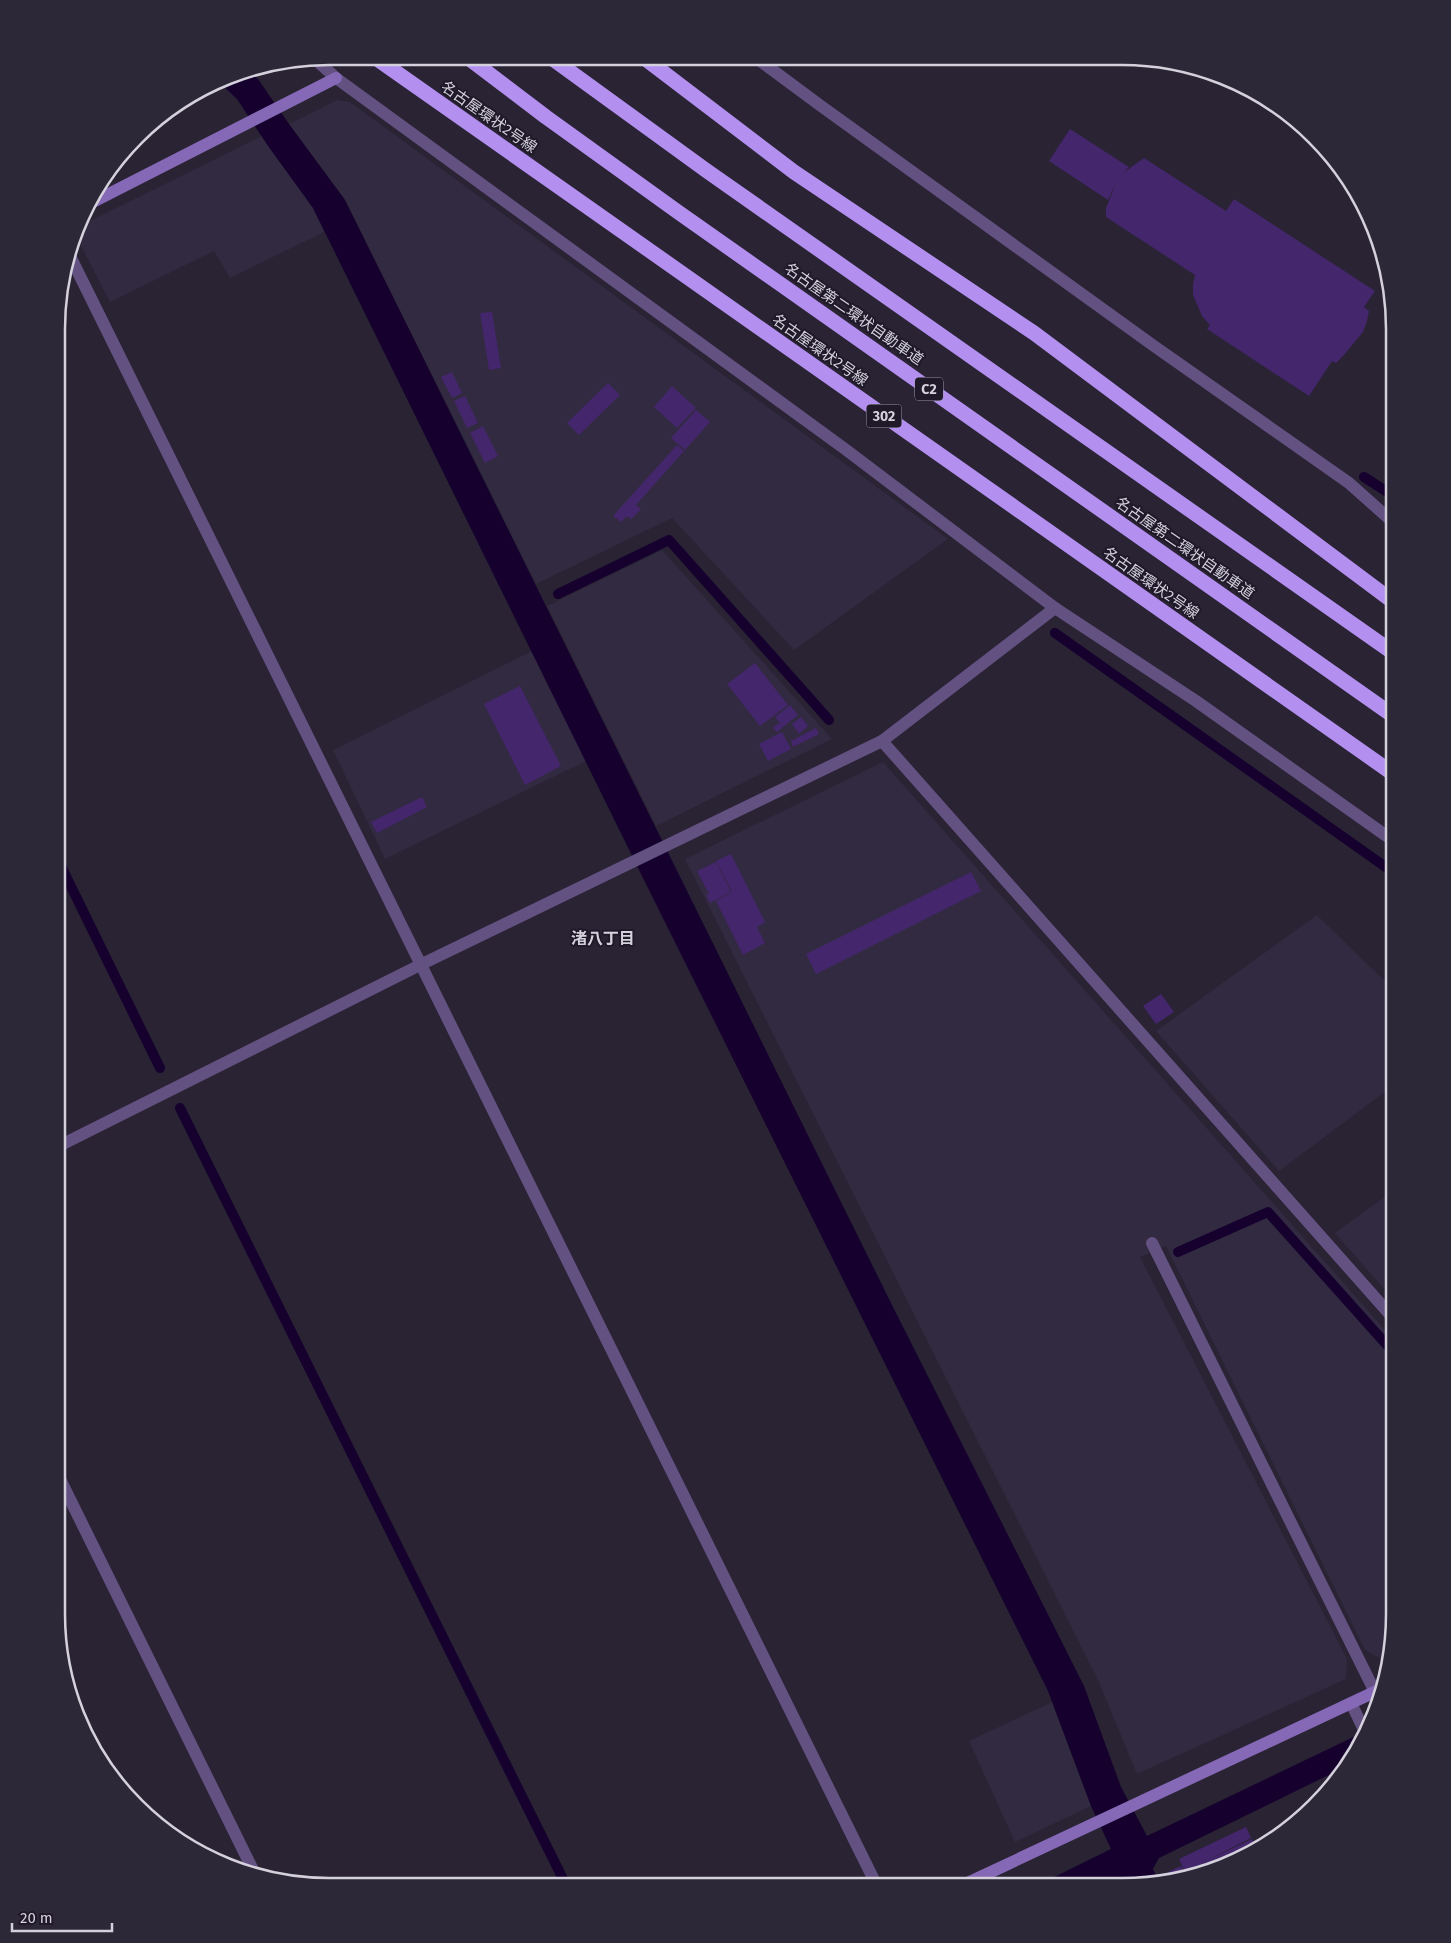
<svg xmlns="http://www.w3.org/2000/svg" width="1451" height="1943" font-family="'Fira Sans','Noto Sans JP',sans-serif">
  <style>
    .built { fill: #322a41 }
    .water { fill: #15002e }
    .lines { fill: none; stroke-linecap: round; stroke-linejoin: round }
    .stream { stroke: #15002e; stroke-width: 10 }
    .building { fill: #44266c }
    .street { stroke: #635182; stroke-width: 12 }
    .secondary { stroke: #8568b6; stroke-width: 12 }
    .highway { stroke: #b38ff0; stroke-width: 15 }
    .labels { text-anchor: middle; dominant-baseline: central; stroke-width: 4; stroke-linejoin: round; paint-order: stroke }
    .shield { fill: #1f192a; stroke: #9e9aa7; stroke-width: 1 }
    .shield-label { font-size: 14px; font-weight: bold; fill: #d4d1dc }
    .street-label { font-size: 15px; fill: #d4d1dc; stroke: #1f192a }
    .neighbourhood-label { font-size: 16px; font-weight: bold; fill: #d4d1dc; stroke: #1f192a }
    .rim { fill: none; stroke: #d4d1dc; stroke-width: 2.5 }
  </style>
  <rect width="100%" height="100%" fill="#292334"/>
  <g class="built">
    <polygon points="337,100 350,102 948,539 794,650 672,518 536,584 345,200 289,124"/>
    <polygon points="262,136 313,208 324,232 230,278 214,251 110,302 78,240 84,224"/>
    <polygon points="662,550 832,739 656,826 547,606"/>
    <polygon points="532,651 586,761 385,859 333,750"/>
    <polygon points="883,762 1394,1340 1394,1632 1389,1659 1385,1661 1365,1650 1166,1246 1140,1257 1347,1659 1346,1679 1137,1774 1098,1680 685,859"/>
    <polygon points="1317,915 1394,990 1394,1085 1279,1171 1156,1031"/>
    <polygon points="1394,1190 1394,1300 1335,1233"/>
    <polygon points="1052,1702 1091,1806 1015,1842 969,1741"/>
  </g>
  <polygon class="water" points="249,70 258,79 289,124 345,200 890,1301 1084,1686 1121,1787 1147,1836 1366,1731 1349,1765 1159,1858 1150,1874 1137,1879 1134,1885 1122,1887 1034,1887 1111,1849 1091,1806 1048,1691 643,878 313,208 268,146 237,99 220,83 241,71"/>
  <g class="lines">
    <g class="stream">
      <polyline points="1364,477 1395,497"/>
      <polyline points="558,594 669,540 829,720"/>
      <polyline points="1055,633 1394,873"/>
      <polyline points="58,860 160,1068"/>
      <polyline points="180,1108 566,1885"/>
      <polyline points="1178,1252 1268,1212 1394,1353"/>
      <polyline points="1144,1863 1154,1882"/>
    </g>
  </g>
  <g class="building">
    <polygon points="1070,129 1129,167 1123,173 1144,158 1226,211 1234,199 1375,291 1364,307 1369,311 1367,321 1363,332 1343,356 1336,363 1332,361 1309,396 1207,329 1210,325 1202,316 1193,295 1193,284 1195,275 1106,217 1106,208 1116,183 1108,200 1049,161"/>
    <polygon points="492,312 501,368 489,370 480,313"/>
    <polygon points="452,372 462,393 452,398 441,377"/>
    <polygon points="608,383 620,395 579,435 567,423"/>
    <polygon points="672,386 696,408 677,428 654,407"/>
    <polygon points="465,396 478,423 467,428 454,401"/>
    <polygon points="696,410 710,422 685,450 671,438"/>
    <polygon points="483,426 498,456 485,463 470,433"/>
    <polygon points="677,445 684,451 636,505 641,509 631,519 627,516 621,522 613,516"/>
    <polygon points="755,663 788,705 760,726 727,684"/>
    <polygon points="520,686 561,766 525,785 484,704"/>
    <polygon points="790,705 798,715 783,727 775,717"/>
    <polygon points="801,717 808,726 799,734 792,724"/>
    <polygon points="779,723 783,727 777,732 773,728"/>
    <polygon points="816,728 819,734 793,747 791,741"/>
    <polygon points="782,732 791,749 768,761 759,744"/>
    <polygon points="422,797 427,807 377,833 371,822"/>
    <polygon points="731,854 765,922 757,927 765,943 743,955 716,901 732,892 716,861"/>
    <polygon points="716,862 731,892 710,903 706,895 709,894 697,871"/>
    <polygon points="971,872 981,891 816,974 806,954"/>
    <polygon points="1161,994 1174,1012 1156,1024 1143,1006"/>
    <polygon points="1311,1809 1302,1819 1290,1827 1287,1820"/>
    <polygon points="1246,1827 1251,1838 1204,1862 1252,1839 1257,1849 1243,1858 1188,1878 1179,1859"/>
    <polygon points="1181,1866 1187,1878 1162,1881 1160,1876"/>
  </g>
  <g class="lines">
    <g class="street">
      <polyline points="755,57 821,106 1154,346 1349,483 1395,524"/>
      <polyline points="315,59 336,78 845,449 1055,608 1196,701 1395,842"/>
      <polyline points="71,258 877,1886"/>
      <polyline points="882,741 1394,1319"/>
      <polyline points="57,1147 422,964 882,741 1055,608"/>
      <polyline points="1152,1243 1375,1692"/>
      <polyline points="57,1473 256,1876"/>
      <polyline points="1351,1703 1365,1732"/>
    </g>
    <g class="secondary">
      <polyline points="89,204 336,78"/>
      <polyline points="961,1886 1383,1688"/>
    </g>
    <g class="highway">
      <polyline points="373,56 1395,775"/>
      <polyline points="467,57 546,117 678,212 1395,717"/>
      <polyline points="550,57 707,171 1395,654"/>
      <polyline points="643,57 794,172 1034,333 1395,603"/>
    </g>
  </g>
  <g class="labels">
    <g class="shield">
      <rect x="915" y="377.5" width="28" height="23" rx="4"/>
      <rect x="866.5" y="404.5" width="35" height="23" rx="4"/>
    </g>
    <g class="shield-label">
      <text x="929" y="389">C2</text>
      <text x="884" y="416">302</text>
    </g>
    <g class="street-label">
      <text transform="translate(489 117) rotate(35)">名古屋環状2号線</text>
      <text transform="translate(854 314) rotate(35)">名古屋第二環状自動車道</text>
      <text transform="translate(820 350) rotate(35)">名古屋環状2号線</text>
      <text transform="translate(1185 548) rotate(35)">名古屋第二環状自動車道</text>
      <text transform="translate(1151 583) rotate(35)">名古屋環状2号線</text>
    </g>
    <g class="neighbourhood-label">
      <text x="603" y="938">渚八丁目</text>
    </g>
  </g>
  <path d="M0 0H1451V1943H0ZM329 65H1122A264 264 0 0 1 1386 329V1614A264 264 0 0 1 1122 1878H329A264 264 0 0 1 65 1614V329A264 264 0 0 1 329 65Z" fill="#2d2838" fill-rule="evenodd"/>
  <path class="rim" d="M329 65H1122A264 264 0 0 1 1386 329V1614A264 264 0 0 1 1122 1878H329A264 264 0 0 1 65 1614V329A264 264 0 0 1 329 65Z"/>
  <path d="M12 1923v8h100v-8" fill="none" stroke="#d4d1dc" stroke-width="2.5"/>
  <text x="20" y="1923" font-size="15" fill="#d4d1dc" stroke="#1f192a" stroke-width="4" paint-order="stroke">20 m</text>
</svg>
